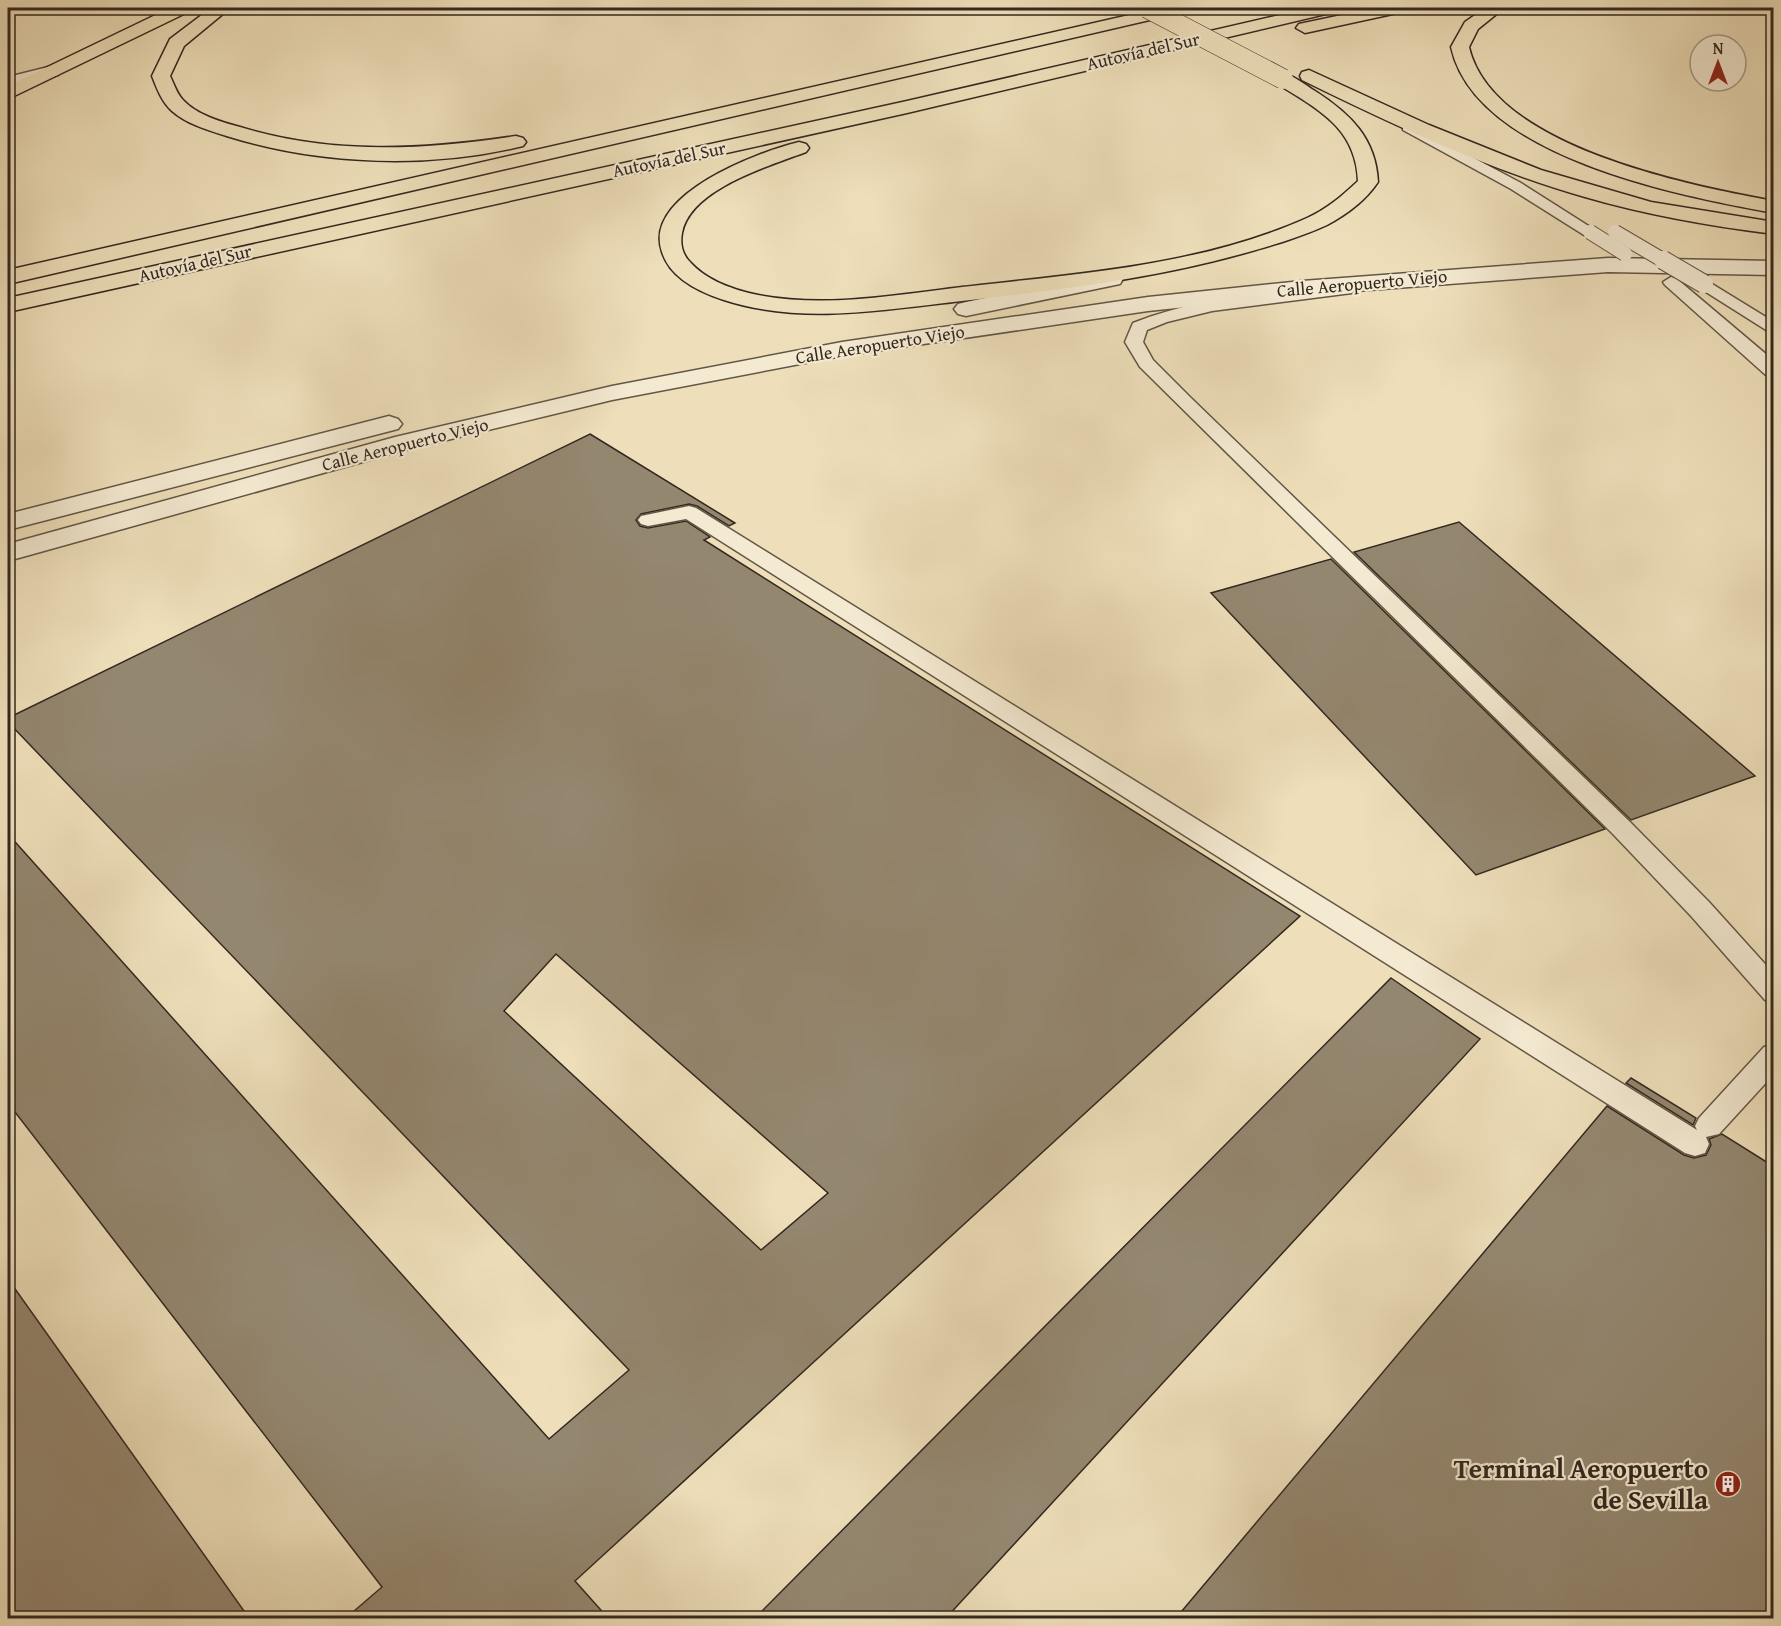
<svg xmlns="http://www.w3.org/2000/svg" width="1781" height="1626" font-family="'Gentium Book Plus',serif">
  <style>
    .building { fill: #948770; stroke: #332820; stroke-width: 1.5; fill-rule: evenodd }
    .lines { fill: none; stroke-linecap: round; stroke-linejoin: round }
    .lane-casing { stroke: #625646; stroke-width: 3 }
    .street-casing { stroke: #625646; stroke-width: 3 }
    .highway-casing { stroke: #332820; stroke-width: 3 }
    .lane { fill: #f4ead2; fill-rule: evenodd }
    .street { fill: #f4ead2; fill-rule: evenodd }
    .highway { fill: #eedfba; fill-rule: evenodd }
    .lane-bridge-far1-casing { stroke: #625646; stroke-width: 16; stroke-linecap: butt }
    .lane-bridge-casing { stroke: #625646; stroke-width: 20; stroke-linecap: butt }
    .highway-bridge-casing { stroke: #332820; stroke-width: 21; stroke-linecap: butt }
    .lane-bridge-far1 { stroke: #f4ead2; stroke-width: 14 }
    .lane-bridge { stroke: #f4ead2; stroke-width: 18 }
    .highway-bridge { stroke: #eedfba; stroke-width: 20 }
    .labels { text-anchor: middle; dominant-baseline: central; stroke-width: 4.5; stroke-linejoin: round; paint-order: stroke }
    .far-street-label { font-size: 18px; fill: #332820; stroke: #f4ead2 }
    .near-poi-label { font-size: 27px; font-weight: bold; fill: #332820; stroke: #f4ead2; text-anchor: end }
  </style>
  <rect width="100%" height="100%" fill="#eedfba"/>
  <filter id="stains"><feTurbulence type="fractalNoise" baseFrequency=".00333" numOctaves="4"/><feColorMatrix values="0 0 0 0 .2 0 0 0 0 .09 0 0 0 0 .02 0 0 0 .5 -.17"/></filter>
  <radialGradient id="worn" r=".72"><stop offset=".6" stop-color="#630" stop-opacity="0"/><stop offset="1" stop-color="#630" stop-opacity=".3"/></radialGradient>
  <g class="building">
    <path d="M590,434L735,523L729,526L697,506L689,504L641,514L636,520L640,526L648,528L686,521L710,537L704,540L1300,916L575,1581L608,1618H346L382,1587L8,1103V834L549,1439L629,1370L8,722V718ZM556,954L828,1193L761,1250L504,1011Z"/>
    <polygon points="1459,522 1755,776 1631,820 1354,552"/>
    <polygon points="1331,559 1605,829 1476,875 1211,593"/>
    <polygon points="1391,978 1480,1039 946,1618 755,1618"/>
    <polygon points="1631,1078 1696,1118 1693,1125 1626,1083"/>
    <polygon points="1607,1106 1684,1155 1694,1158 1706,1155 1711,1145 1709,1139 1722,1134 1773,1166 1773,1618 1176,1618"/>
    <polygon points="8,1279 249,1618 8,1618"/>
  </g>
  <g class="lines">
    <g class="lane-casing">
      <g id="lane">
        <polygon points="1408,123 1521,183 1598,232 1596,235 1584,235 1511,189 1403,130 1403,124"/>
        <polygon points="1671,277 1677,279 1767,355 1774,362 1774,378 1768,377 1665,285 1663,282"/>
        <polygon points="1704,279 1774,322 1774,335 1698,287 1696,284 1698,281"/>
        <path d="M1346,285L1352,287L1354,290L1352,293L1212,311L1167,322L1147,330L1143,342L1153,360L1191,398L1630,822L1709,902L1774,974V1003L1765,1000L1691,916L1613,834L1140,367L1125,342L1133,323C1201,296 1274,293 1346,285Z"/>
        <polygon points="689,506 696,508 1697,1130 1695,1126 1699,1118 1764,1047 1774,1044 1774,1074 1719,1134 1706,1137 1709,1144 1705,1153 1695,1156 1685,1153 686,519 648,526 641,524 638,520 641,516"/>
      </g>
    </g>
    <g class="street-casing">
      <g id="street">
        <polygon points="52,66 58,67 61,71 58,75 8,87 8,77"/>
        <polygon points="1608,258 1774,261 1774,275 1608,272 1302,295 1148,311 842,356 612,400 402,451 8,561 8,544 395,437 612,386 842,342 1148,297 1302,281"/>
        <polygon points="1112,272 1120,274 1123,279 1120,284 966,316 958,314 954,309 958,304 966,302"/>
        <polygon points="389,416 398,419 402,424 398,429 8,530 8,514"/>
      </g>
    </g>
    <g class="highway-casing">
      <g id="highway">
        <polygon points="170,8 191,8 188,12 8,99 8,86"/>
        <path d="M211,8H230L184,46L170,76C174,84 177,94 183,100C197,115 221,122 240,127C331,155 423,150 516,136L523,138L526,142L523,146C431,169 320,165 230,137C211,131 188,125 172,111C162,102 157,89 152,76L170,39Z"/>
        <polygon points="1160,8 1189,8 1180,13 8,284 8,270"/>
        <polygon points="1310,8 1339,8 1330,13 907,113 8,312 8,298 907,101"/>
        <polygon points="1375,8 1405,8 1402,12 1305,33 1296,28 1299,24"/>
        <path d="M1485,8H1504L1478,29L1469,47C1492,147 1688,185 1774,201V213C1680,196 1475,157 1451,47L1465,22Z"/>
        <path d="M1309,70L1429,125L1541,170L1651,202L1774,222V234C1710,226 1647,215 1585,197C1487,169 1394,125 1302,80L1300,76L1302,72Z"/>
        <path d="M1283,73C1295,76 1305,85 1315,91C1351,114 1376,139 1378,182C1366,200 1346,215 1327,225C1301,237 1273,245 1245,253C1152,279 1058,290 962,301C884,310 800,325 724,300C699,292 670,278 662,252C642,195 758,152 799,142L806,144L809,148L806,152C769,166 690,189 682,233C680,244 682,254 690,262C707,281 734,290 758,295C825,308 895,295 962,287C1076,274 1200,266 1307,218C1327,209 1342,196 1358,181C1356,127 1317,109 1276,83L1274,79L1276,75Z"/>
      </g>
    </g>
    <use href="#lane" class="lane"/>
    <use href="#street" class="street"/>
    <use href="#highway" class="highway"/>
    <g class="lane-bridge-far1-casing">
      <g id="lane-bridge-far1">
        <polyline points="1590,232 1625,254"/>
        <polyline points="1615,232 1666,262"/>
      </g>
    </g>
    <g class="lane-bridge-casing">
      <polyline id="lane-bridge" points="1663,260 1704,284"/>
    </g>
    <g class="highway-bridge-casing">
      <polyline id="highway-bridge" points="1147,8 1283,79"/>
    </g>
    <use href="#lane-bridge-far1" class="lane-bridge-far1"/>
    <use href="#lane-bridge" class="lane-bridge"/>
    <use href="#highway-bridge" class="highway-bridge"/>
  </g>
  <defs>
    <g id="building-disc" transform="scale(1.35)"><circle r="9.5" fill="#8f2418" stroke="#f4ead2"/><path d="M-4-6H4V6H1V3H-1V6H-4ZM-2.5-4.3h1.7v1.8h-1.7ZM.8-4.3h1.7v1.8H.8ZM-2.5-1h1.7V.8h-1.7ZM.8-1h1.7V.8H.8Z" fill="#fff"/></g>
  </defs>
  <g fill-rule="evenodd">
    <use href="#building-disc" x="1728" y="1484"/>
  </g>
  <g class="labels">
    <g class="far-street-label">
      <text transform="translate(1143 51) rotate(-13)">Autovía del Sur</text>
      <text transform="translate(669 159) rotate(-12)">Autovía del Sur</text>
      <text transform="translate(195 263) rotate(-13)">Autovía del Sur</text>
      <text transform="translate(1362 283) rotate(-5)">Calle Aeropuerto Viejo</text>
      <text transform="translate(880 344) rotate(-9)">Calle Aeropuerto Viejo</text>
      <text transform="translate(405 444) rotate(-14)">Calle Aeropuerto Viejo</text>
    </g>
    <g class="near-poi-label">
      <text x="1708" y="1468">Terminal Aeropuerto<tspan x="1708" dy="31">de Sevilla</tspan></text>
    </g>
  </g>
  <rect width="1781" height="1626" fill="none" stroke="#eedfba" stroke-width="30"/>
  <rect x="9" y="9" width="1763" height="1608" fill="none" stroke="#332820" stroke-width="3"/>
  <rect x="15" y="15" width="1751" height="1596" fill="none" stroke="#332820" stroke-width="1.5"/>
  <g transform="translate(1718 63)"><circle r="28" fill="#f4ead2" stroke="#a79c8b" stroke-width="1.5"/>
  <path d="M0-4.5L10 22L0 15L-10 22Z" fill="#8f2418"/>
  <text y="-9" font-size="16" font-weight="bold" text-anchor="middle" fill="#332820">N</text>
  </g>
  <rect width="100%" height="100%" filter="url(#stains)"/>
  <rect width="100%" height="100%" fill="url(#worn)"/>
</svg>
